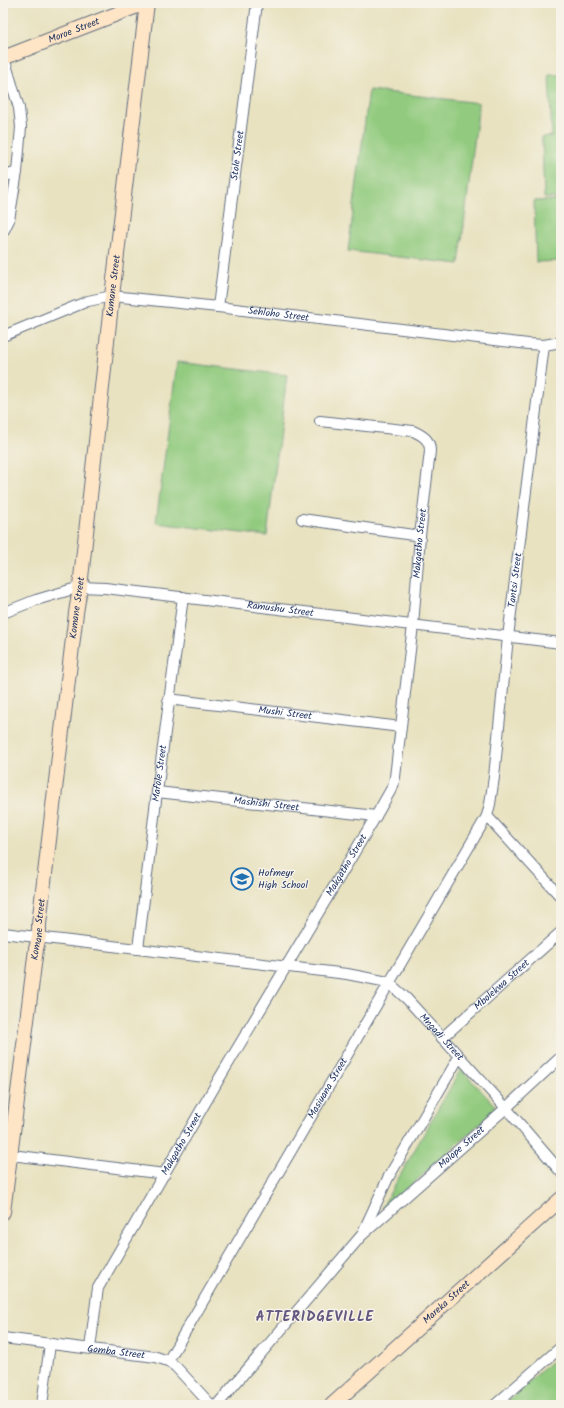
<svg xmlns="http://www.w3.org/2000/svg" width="564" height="1408" font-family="Kalam,sans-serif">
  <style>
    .green { fill: #92cb7f; stroke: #567d6e }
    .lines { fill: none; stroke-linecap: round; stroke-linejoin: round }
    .street-casing { stroke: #636e80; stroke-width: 12 }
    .secondary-casing { stroke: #636e80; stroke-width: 16 }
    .street { stroke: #fff; stroke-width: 10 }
    .secondary { stroke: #fee5c5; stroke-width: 14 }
    .labels { text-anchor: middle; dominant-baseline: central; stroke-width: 3; stroke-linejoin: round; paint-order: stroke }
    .street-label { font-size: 10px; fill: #1b2f5e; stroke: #f7f3e8 }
    .poi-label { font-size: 10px; fill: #1b2f5e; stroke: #f7f3e8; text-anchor: start }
    .district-label { font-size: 14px; font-weight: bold; letter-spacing: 1px; fill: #645981; stroke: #f7f3e8 }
  </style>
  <rect width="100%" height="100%" fill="#f7f3e8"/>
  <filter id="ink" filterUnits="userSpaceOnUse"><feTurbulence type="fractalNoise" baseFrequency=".025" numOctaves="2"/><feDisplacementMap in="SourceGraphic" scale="8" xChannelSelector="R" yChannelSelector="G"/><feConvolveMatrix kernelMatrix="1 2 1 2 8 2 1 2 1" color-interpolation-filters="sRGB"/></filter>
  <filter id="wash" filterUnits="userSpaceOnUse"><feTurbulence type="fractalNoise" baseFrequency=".012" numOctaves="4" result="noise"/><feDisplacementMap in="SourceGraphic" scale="16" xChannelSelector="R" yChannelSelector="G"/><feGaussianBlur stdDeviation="0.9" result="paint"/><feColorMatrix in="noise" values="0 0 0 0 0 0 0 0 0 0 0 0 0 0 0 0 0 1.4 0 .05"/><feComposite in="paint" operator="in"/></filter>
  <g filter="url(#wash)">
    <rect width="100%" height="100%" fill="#e8e2c0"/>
    <g class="green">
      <polygon points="549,75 561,75 561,198 544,198 542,137 552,136"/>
      <polygon points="369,90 479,103 459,264 348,251"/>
      <polygon points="561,200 561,261 536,262 534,201"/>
      <polygon points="177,362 287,375 267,536 156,523"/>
      <polygon points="461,1069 497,1108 385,1209 382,1207"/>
      <polygon points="561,1353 561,1405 503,1405"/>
    </g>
  </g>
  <g filter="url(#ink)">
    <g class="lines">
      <g class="street-casing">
        <g id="street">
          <polyline points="3,177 17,172"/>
          <polyline points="3,232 9,220 17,172 21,127 19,108 4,58"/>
          <path id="s1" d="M218,307L257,3"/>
          <path id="s2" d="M3,336L88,301L112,296L218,307L528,344L544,345L561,342"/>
          <polyline points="302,519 420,536"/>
          <path id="s3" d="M3,613L36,600L80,587L105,588L561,643"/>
          <path id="s4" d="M168,699L401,727"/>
          <path id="s5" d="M157,792L376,816"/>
          <polyline points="487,816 561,897"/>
          <path id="s6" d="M3,933L347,974L388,982L407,999L506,1108L561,1172"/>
          <path id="s7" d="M138,949L157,792L183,597"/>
          <path id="s8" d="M442,1038L561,932"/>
          <polyline points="3,1154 165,1174"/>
          <polyline points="363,1232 388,1178 459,1057"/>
          <path id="s9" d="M3,1338L156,1357L168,1361L176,1367L211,1405"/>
          <path id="s10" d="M90,1348L97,1295L98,1288L102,1281L219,1079L376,816L393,786L395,777L413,625L420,536L430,451C430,440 424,436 413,431L320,421"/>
          <path id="s11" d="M168,1361L487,816L490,804L494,777L508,637L544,345"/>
          <polyline points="42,1405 50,1344"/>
          <path id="s12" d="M217,1405L361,1236L506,1108L561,1057"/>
          <polyline points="495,1405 561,1347"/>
        </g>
      </g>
      <g class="secondary-casing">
        <g id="secondary">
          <path id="s13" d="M3,58L145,3"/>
          <path id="s14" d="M3,1212L36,949L39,937V924L76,613L80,587L112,296L147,3"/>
          <path id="s15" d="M332,1405L561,1199"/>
        </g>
      </g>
      <use href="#street" class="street"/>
      <use href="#secondary" class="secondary"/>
    </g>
  </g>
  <defs>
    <g id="school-ring" transform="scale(1.15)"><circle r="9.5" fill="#f7f3e8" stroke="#1f6fb2" stroke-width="1.5"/><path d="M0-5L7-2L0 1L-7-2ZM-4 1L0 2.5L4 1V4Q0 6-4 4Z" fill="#1f6fb2"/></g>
  </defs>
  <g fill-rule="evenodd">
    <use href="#school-ring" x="242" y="879"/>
  </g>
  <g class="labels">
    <g class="street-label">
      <text stroke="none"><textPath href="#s13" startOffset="76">Moroe Street</textPath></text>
      <text stroke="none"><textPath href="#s1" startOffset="153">Stole Street</textPath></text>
      <text stroke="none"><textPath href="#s14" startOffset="933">Komane Street</textPath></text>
      <text stroke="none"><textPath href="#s2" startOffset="284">Sehloho Street</textPath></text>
      <text stroke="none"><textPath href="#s10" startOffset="887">Makgatho Street</textPath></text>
      <text stroke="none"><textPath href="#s11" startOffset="869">Tantsi Street</textPath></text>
      <text stroke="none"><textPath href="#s14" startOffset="609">Komane Street</textPath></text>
      <text stroke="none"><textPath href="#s3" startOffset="283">Ramushu Street</textPath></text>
      <text stroke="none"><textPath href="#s4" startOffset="118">Mushi Street</textPath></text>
      <text stroke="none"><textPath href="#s7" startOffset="177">Mafole Street</textPath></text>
      <text stroke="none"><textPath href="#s5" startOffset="110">Mashishi Street</textPath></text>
      <text stroke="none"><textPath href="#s10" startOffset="551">Makgatho Street</textPath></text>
      <text stroke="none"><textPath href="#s14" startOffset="285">Komane Street</textPath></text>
      <text stroke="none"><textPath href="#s8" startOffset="80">Mbolekwa Street</textPath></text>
      <text stroke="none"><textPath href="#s6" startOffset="465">Mngadi Street</textPath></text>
      <text stroke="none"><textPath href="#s11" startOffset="316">Masiuana Street</textPath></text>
      <text stroke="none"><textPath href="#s10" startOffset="227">Makgatho Street</textPath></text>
      <text stroke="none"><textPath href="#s12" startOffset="356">Molope Street</textPath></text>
      <text stroke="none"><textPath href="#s15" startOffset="154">Mareka Street</textPath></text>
      <text stroke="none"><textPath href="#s9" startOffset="114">Gomba Street</textPath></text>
    </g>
    <g class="poi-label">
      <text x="258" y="873">Hofmeyr<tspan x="258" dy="12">High School</tspan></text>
    </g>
    <g class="district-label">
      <text x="315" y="1317">ATTERIDGEVILLE</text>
    </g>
  </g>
  <rect width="564" height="1408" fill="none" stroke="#f7f3e8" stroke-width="16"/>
</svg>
